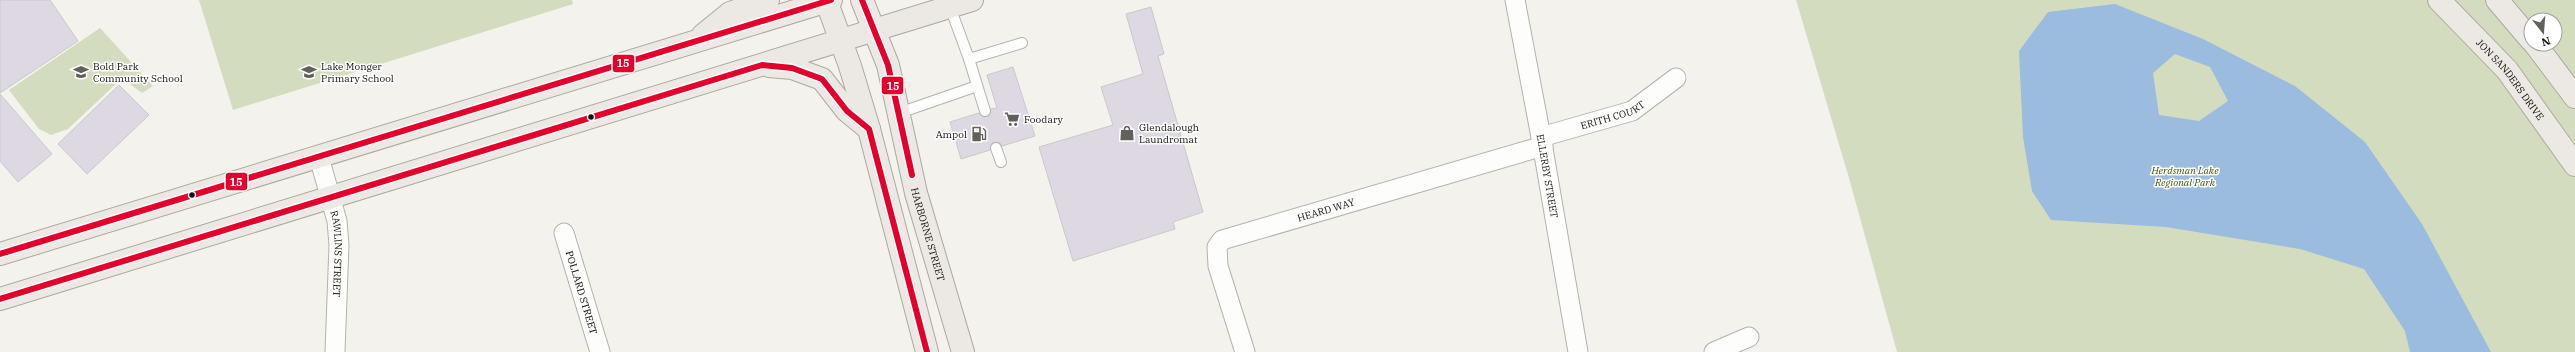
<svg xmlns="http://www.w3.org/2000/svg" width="2575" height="352" font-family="'IBM Plex Serif',serif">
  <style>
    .green { fill: #d3dcbf; fill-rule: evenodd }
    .water { fill: #9bbbdf; fill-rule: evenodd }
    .building { fill: #ddd8e2; stroke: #cac9c8 }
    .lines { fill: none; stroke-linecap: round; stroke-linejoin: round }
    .lane-casing { stroke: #b3b2ad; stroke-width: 12 }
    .street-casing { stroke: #b3b2ad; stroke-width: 21 }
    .primary-casing { stroke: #afa89d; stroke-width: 24 }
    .lane { stroke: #fdfdfc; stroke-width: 10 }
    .street { stroke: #fdfdfc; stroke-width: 19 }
    .primary { stroke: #ece9e4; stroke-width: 22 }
    .bus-1-casing { stroke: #fff; stroke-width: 9 }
    .bus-1 { stroke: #e4002b; stroke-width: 6 }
    .bus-dot { fill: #12110c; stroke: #fff; stroke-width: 1.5 }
    .labels { text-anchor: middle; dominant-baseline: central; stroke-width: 3; stroke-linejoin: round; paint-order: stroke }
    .poi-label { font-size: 10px; fill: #12110c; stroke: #fff; text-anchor: start }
    .street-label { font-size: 10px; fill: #12110c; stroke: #fff }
    .park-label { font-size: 10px; font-style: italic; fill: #3e5304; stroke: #fff }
    .line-badge { stroke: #fff; stroke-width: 1.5 }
    .badge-label { font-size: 11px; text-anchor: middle; font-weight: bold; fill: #fff }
  </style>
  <rect width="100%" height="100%" fill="#f4f2ec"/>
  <g class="green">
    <polygon points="199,0 572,0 573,4 233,110"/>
    <path d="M1796,0H2575V352H1897L1849,178ZM2531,20H2555V44H2531Z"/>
    <polygon points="100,28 153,86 142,93 124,80 118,82 68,129 51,135 39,129 9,90"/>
  </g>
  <path class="water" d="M2115,4L2203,39L2295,86L2365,142L2422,224L2491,352H2410L2405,331L2364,269L2300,249L2166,227L2051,220L2032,191L2023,137L2019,51L2048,12ZM2175,54L2210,67L2228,101L2199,121L2159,115L2153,73Z"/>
  <g class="building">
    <polygon points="0,0 50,0 78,41 0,93"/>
    <polygon points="1151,7 1164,54 1158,56 1203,212 1173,222 1175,229 1073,261 1039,147 1113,125 1101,87 1143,74 1126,14"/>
    <polygon points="1013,67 1035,136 1002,146 1000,143 994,142 991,144 990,150 961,159 950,122 979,113 983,117 989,116 991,109 997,108 987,75"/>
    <polygon points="119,85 149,115 87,174 58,144"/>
    <polygon points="0,94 52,154 18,182 0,161"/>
  </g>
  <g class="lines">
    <g class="lane-casing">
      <g id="lane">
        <polyline points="950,7 969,59 1022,43"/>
        <polyline points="969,59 985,111"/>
        <polyline points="899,113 977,86"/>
        <polyline points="996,148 1001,162"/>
      </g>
    </g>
    <g class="street-casing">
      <g id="street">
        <path id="s1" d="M1515,0L1541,137L1578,352"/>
        <path id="s2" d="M1541,137L1632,111L1676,78"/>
        <path id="s3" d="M319,157L337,221L339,245L335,352"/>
        <path id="s4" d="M564,233L600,352"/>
        <path id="s5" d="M1245,352L1218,266L1217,247L1222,240L1543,146"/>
        <polyline points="1714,352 1749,337"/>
      </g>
    </g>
    <g class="primary-casing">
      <g id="primary">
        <polyline points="826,0 850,66 869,129 927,352"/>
        <path id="s6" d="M862,0L888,65L916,193L963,352"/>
        <path id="s7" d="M2439,0L2507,70L2575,165"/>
        <polyline points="2497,0 2531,40"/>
        <polyline points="703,35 730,13 768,0"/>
        <polyline points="2535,44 2575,97"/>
        <polyline points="769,66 792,68 822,79 847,111 869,129"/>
        <polyline points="0,254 831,0"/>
        <polyline points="0,299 972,0"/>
      </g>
    </g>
    <use href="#lane" class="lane"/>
    <use href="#street" class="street"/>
    <use href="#primary" class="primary"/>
    <g class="bus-1-casing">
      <g id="bus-1">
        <polyline points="862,0 888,65 912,175"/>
        <polyline points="0,254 831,0"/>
        <polyline points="0,299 762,65 792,68 822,79 847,111 869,129 927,352"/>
      </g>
    </g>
    <use href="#bus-1" class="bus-1"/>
  </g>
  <defs>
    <g id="school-bare" transform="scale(1.2)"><path d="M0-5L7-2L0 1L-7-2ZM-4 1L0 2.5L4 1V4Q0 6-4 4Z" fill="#61605a" stroke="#fff" stroke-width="2.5" paint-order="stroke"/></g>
    <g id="supermarket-bare" transform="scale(1.2)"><path d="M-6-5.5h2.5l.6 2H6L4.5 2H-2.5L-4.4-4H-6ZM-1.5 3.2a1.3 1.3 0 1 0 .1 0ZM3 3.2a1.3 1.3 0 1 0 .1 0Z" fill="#61605a" stroke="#fff" stroke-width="2.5" paint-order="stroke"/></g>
    <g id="shop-bare" transform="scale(1.2)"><path d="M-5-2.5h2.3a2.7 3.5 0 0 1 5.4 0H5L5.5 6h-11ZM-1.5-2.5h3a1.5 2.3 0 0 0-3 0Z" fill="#61605a" stroke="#fff" stroke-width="2.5" paint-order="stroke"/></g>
    <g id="fuel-bare" transform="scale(1.2)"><path d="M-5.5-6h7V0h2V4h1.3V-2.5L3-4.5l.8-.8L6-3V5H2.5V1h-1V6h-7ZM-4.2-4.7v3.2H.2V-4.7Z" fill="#61605a" stroke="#fff" stroke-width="2.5" paint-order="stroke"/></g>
  </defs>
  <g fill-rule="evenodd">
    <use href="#school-bare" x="81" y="72"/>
    <use href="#school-bare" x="309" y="72"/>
    <use href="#supermarket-bare" x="1012" y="119"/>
    <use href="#shop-bare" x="1127" y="133"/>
    <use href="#fuel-bare" x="979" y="134"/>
  </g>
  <g class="bus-dot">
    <circle cx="591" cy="117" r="3.5"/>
    <circle cx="192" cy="195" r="3.5"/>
  </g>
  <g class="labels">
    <g class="poi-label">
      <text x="93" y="66">Bold Park<tspan x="93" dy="12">Community School</tspan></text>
      <text x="321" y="66">Lake Monger<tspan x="321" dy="12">Primary School</tspan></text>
      <text x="1024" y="119">Foodary</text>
      <text x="1139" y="127">Glendalough<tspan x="1139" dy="12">Laundromat</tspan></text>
      <text x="967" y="134" text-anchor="end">Ampol</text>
    </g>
    <g class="street-label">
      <text stroke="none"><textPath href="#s7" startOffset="107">JON SANDERS DRIVE</textPath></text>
      <text stroke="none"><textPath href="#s2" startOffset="75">ERITH COURT</textPath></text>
      <text stroke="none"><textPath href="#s1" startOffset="179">ELLERBY STREET</textPath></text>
      <text stroke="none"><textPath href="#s5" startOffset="226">HEARD WAY</textPath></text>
      <text stroke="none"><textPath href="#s6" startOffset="244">HARBORNE STREET</textPath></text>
      <text stroke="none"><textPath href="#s3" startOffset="99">RAWLINS STREET</textPath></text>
      <text stroke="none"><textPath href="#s4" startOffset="62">POLLARD STREET</textPath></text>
    </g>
    <g class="park-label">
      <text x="2185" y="170">Herdsman Lake<tspan x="2185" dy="12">Regional Park</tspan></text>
    </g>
  </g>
  <g class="line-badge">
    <rect x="612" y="54" width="23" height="19" rx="4" fill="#e4002b"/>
    <rect x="881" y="76" width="23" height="19" rx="4" fill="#e4002b"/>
    <rect x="225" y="172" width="23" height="19" rx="4" fill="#e4002b"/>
  </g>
  <g class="badge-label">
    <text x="623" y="67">15</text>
    <text x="893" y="90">15</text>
    <text x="236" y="186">15</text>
  </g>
  <g transform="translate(2543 32) rotate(163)"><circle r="19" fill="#ffffff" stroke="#a0a09e"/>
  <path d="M0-3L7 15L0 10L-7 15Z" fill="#61605a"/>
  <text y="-6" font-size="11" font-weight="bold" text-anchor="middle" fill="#12110c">N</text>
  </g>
</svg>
